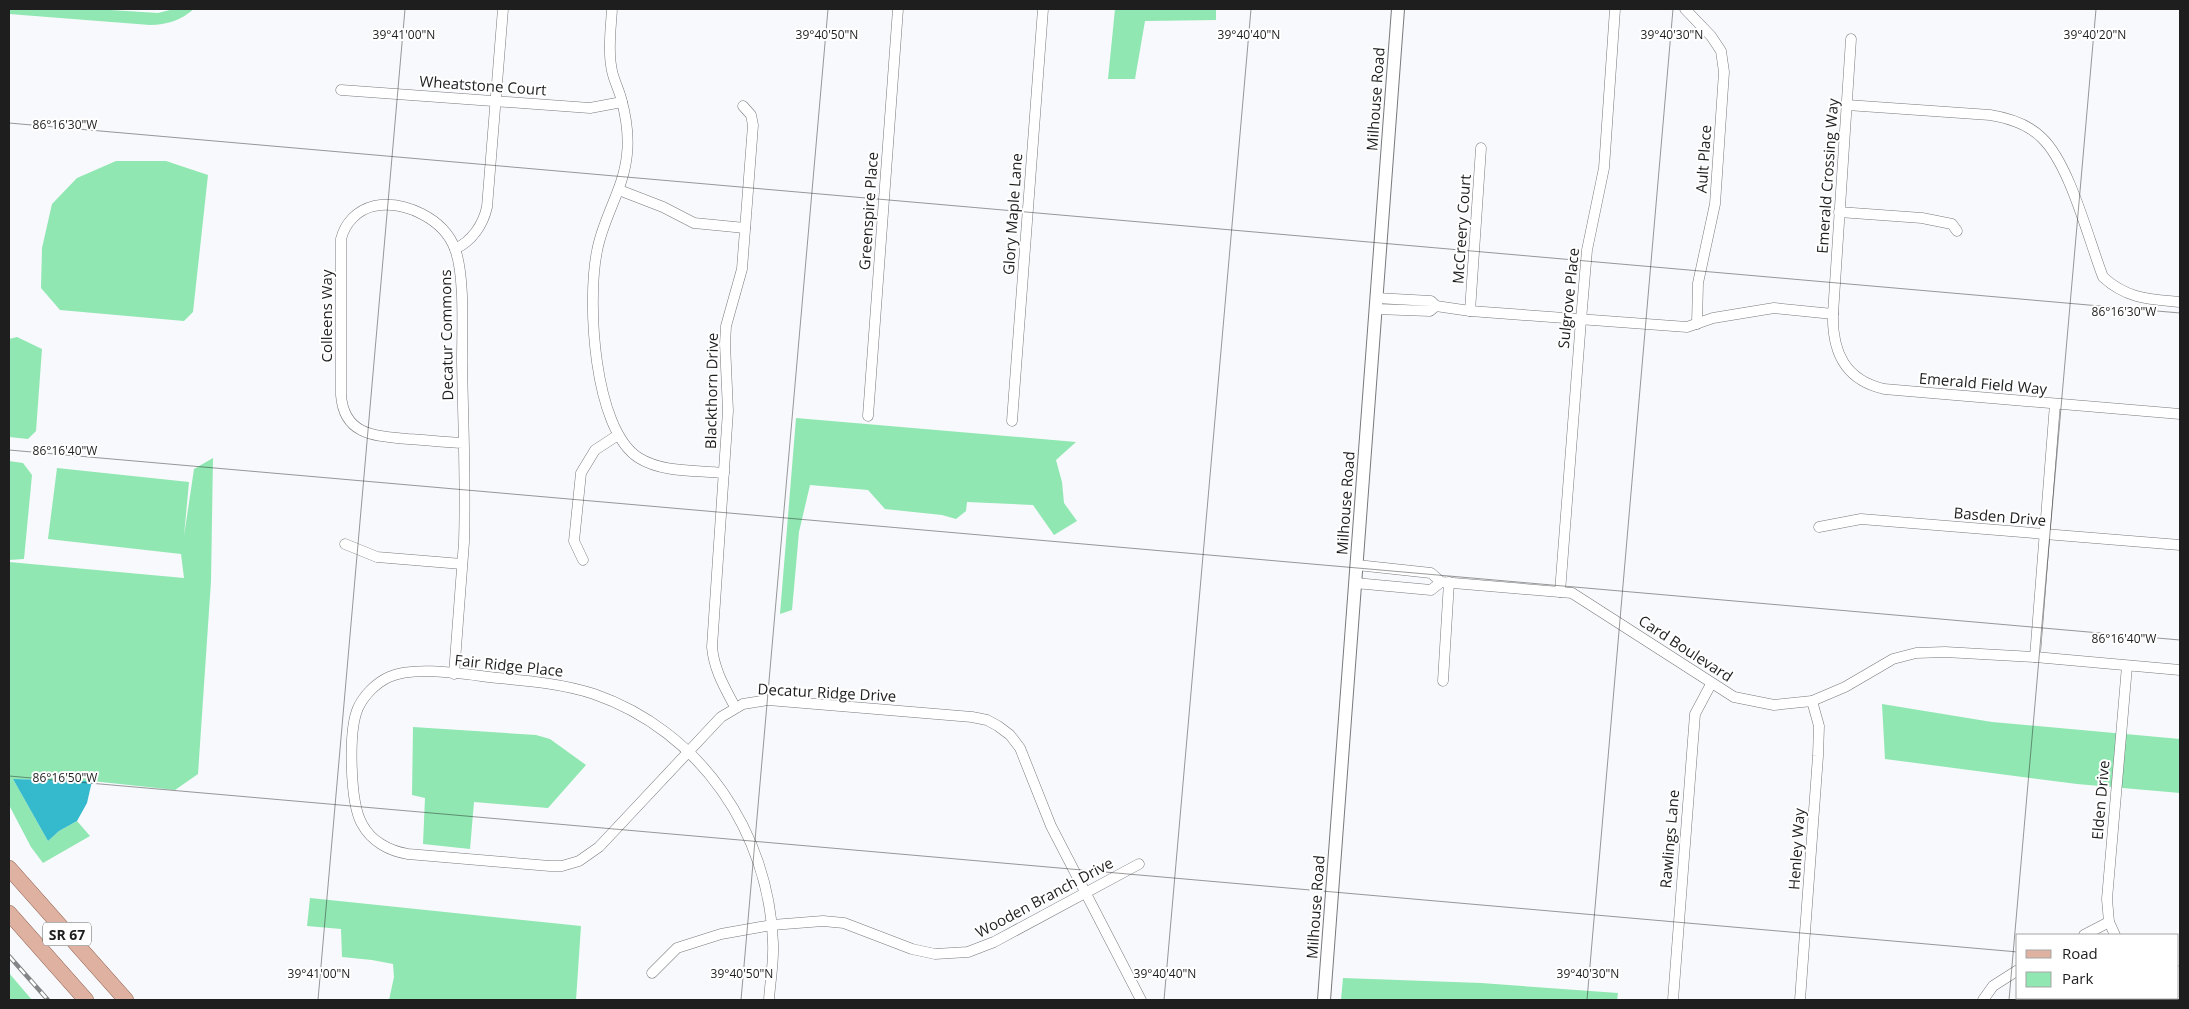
<svg xmlns="http://www.w3.org/2000/svg" width="2189" height="1009" font-family="'Open Sans',sans-serif">
  <style>
    .green { fill: #90e7b2 }
    .water { fill: #35b9cc }
    .lines { fill: none; stroke-linecap: round; stroke-linejoin: round }
    .minor-casing { stroke: #78797c; stroke-width: 11 }
    .tertiary-casing { stroke: #78797c; stroke-width: 14 }
    .primary-casing { stroke: #8c5c4a; stroke-width: 16 }
    .minor { stroke: #fff; stroke-width: 10 }
    .tertiary { stroke: #fff; stroke-width: 12 }
    .primary { stroke: #deb1a0; stroke-width: 15 }
    .rail-casing { stroke: #858587; stroke-width: 4.5 }
    .rail { stroke: #fff; stroke-width: 2.5; stroke-dasharray: 8; stroke-linecap: butt }
    .ticks { fill: none; stroke: #1e1e1f; stroke-width: 1; stroke-opacity: 0.45 }
    .labels { text-anchor: middle; dominant-baseline: central; stroke-width: 4; stroke-linejoin: round; paint-order: stroke }
    .shield { fill: #fff; stroke: #626262; stroke-width: 1 }
    .shield-label { font-size: 14px; font-weight: bold; fill: #1e1e1f }
    .street-label { font-size: 15px; fill: #1e1e1f; stroke: #fff }
    .ticks-label { font-size: 12px; text-anchor: middle; fill: #1e1e1f; stroke: #fff; stroke-width: 4; stroke-linejoin: round; paint-order: stroke }
  </style>
  <rect width="100%" height="100%" fill="#f8f9fc"/>
  <g class="green">
    <path d="M9,9H95L158,13L174,9H194C181,20 167,25 150,25L9,14Z"/>
    <polygon points="1115,9 1216,9 1216,20 1145,21 1135,79 1108,79"/>
    <polygon points="116,161 166,161 208,175 193,312 184,321 60,310 41,288 42,248 52,204 77,178"/>
    <polygon points="17,337 42,349 36,431 28,439 9,437 9,339"/>
    <polygon points="796,418 1076,442 1056,460 1062,482 1064,503 1077,521 1054,535 1033,505 967,502 966,511 956,519 942,515 885,509 868,490 810,485 799,532 792,610 780,614"/>
    <polygon points="213,458 211,581 198,774 175,790 92,781 13,779 48,841 59,831 77,821 90,836 43,863 31,847 9,805 9,562 184,578 181,554 48,539 57,468 189,482 184,536 194,469"/>
    <polygon points="9,461 23,463 32,475 24,559 9,560"/>
    <polygon points="1882,704 1992,722 2180,739 2180,793 2077,784 1885,759"/>
    <polygon points="413,727 536,735 550,739 586,765 548,808 474,802 470,849 423,844 425,798 412,795"/>
    <polygon points="310,898 581,926 576,1000 389,1000 394,977 393,964 372,960 342,957 341,929 307,926"/>
    <polygon points="9,973 32,1000 9,1000"/>
    <polygon points="1343,978 1481,983 1618,993 1617,1000 1341,1000"/>
  </g>
  <polygon class="water" points="13,779 92,781 87,803 77,821 59,831 48,841"/>
  <g class="lines">
    <g class="minor-casing">
      <g id="minor">
        <path d="M612,9C611,27 608,47 611,65C612,77 618,87 621,98C626,116 629,136 627,154C624,189 603,217 597,251C587,300 593,429 639,458C663,473 697,470 724,473"/>
        <polyline points="1685,9 1711,36 1721,51 1724,72 1715,204 1698,283 1697,324"/>
        <path d="M1851,39L1833,314C1832,352 1845,380 1884,389L2180,414"/>
        <polyline points="341,90 590,108 622,102"/>
        <path d="M1847,105L1990,115C2009,118 2028,124 2042,138C2070,165 2088,238 2103,277C2127,299 2149,299 2180,302"/>
        <polyline points="619,190 663,207 694,223 745,228"/>
        <polyline points="1839,212 1922,218 1952,224 1957,231"/>
        <path d="M455,249C472,241 483,225 487,207L503,9"/>
        <polyline points="1436,306 1470,311 1687,327 1713,318 1774,308 1833,314"/>
        <polyline points="1376,309 1430,311 1436,306 1431,301 1376,298"/>
        <polyline points="1470,311 1481,148"/>
        <polyline points="868,416 898,9"/>
        <polyline points="1012,421 1043,9"/>
        <polyline points="1819,527 1861,519 2180,545"/>
        <polyline points="345,544 377,557 462,564"/>
        <polyline points="583,560 574,541 581,473 595,450 618,435"/>
        <polyline points="1357,565 1431,573 1441,582 1572,593 1734,697 1774,705 1812,701 1845,687 1893,659 1916,653 1945,652 2035,657 2180,670"/>
        <polyline points="1355,583 1431,590 1441,582"/>
        <polyline points="1560,592 1581,320 1587,250 1604,168 1615,9"/>
        <polyline points="2035,657 2055,404"/>
        <path d="M454,674C457,630 461,586 464,542C466,482 463,421 462,361C462,331 465,276 455,249C444,219 405,200 374,206C357,210 345,223 341,239V395C344,436 376,436 408,439C426,440 444,442 463,443"/>
        <polyline points="1443,681 1449,582"/>
        <path d="M735,707C725,688 714,670 712,647L728,411L725,344L726,326L742,269L753,125L751,115L743,106"/>
        <polyline points="2084,935 2109,922"/>
        <polyline points="2115,935 2109,922 2107,899 2127,666"/>
        <polyline points="652,973 677,948 721,934 772,925 823,921 844,923 912,949 935,954 968,952 994,942 1139,864"/>
        <polyline points="2146,998 2147,1000"/>
        <path d="M769,1000C770,982 774,962 773,943C769,833 701,731 594,694C563,684 531,681 498,678C469,675 415,665 389,677C376,683 364,695 358,708C348,731 350,803 362,824C371,841 389,851 408,854L550,866H562L579,861L599,847L721,717L743,704L768,700L972,717L987,720L998,726L1010,735L1020,748L1051,826L1141,1000"/>
        <polyline points="1673,1000 1695,714 1711,684"/>
        <polyline points="1800,1000 1818,756 1819,726 1812,701"/>
        <polyline points="1983,1000 1993,986 2018,970"/>
      </g>
    </g>
    <g class="tertiary-casing">
      <polyline id="tertiary" points="1324,1000 1398,9"/>
    </g>
    <g class="primary-casing">
      <g id="primary">
        <polyline points="9,868 126,1000"/>
        <polyline points="9,913 86,1000"/>
      </g>
    </g>
    <use href="#minor" class="minor"/>
    <use href="#tertiary" class="tertiary"/>
    <use href="#primary" class="primary"/>
    <g class="rail-casing">
      <polyline id="rail" points="9,956 48,1000"/>
    </g>
    <use href="#rail" class="rail"/>
  </g>
  <path class="ticks" d="M9,123L2180,313M9,450L2180,640M9,776L2018,952M2178,966H2180M318,1000L405,9M741,1000L828,9M1164,1000L1251,9M1587,1000L1673,9M2009,1000L2096,9"/>
  <g class="labels">
    <rect class="shield" x="43" y="922.5" width="48" height="23" rx="4"/>
    <g class="shield-label">
      <text x="67" y="934">SR 67</text>
    </g>
    <g class="street-label">
      <text transform="translate(483 85) rotate(4)">Wheatstone Court</text>
      <text transform="translate(1375 99) rotate(-86)">Milhouse Road</text>
      <text transform="translate(1703 159) rotate(-86)">Ault Place</text>
      <text transform="translate(1827 176) rotate(-86)">Emerald Crossing Way</text>
      <text transform="translate(868 211) rotate(-86)">Greenspire Place</text>
      <text transform="translate(1012 214) rotate(-86)">Glory Maple Lane</text>
      <text transform="translate(1461 229) rotate(-86)">McCreery Court</text>
      <text transform="translate(1568 298) rotate(-84)">Sulgrove Place</text>
      <text transform="translate(326 316) rotate(-90)">Colleens Way</text>
      <text transform="translate(446 335) rotate(-91)">Decatur Commons</text>
      <text transform="translate(1983 383) rotate(5)">Emerald Field Way</text>
      <text transform="translate(711 391) rotate(-89)">Blackthorn Drive</text>
      <text transform="translate(1345 503) rotate(-86)">Milhouse Road</text>
      <text transform="translate(2000 516) rotate(5)">Basden Drive</text>
      <text transform="translate(1686 648) rotate(33)">Card Boulevard</text>
      <text transform="translate(509 665) rotate(6)">Fair Ridge Place</text>
      <text transform="translate(827 692) rotate(3)">Decatur Ridge Drive</text>
      <text transform="translate(2100 800) rotate(-85)">Elden Drive</text>
      <text transform="translate(1669 839) rotate(-85)">Rawlings Lane</text>
      <text transform="translate(1796 849) rotate(-86)">Henley Way</text>
      <text transform="translate(1044 897) rotate(-28)">Wooden Branch Drive</text>
      <text transform="translate(1315 907) rotate(-86)">Milhouse Road</text>
    </g>
  </g>
  <g class="ticks-label">
    <text x="404" y="39">39°41'00"N</text>
    <text x="827" y="39">39°40'50"N</text>
    <text x="1249" y="39">39°40'40"N</text>
    <text x="1672" y="39">39°40'30"N</text>
    <text x="2095" y="39">39°40'20"N</text>
    <text x="65" y="129">86°16'30"W</text>
    <text x="2124" y="316">86°16'30"W</text>
    <text x="65" y="455">86°16'40"W</text>
    <text x="2124" y="643">86°16'40"W</text>
    <text x="65" y="782">86°16'50"W</text>
    <text x="319" y="978">39°41'00"N</text>
    <text x="742" y="978">39°40'50"N</text>
    <text x="1165" y="978">39°40'40"N</text>
    <text x="1588" y="978">39°40'30"N</text>
  </g>
  <rect width="2189" height="1009" fill="none" stroke="#1e1e1f" stroke-width="20"/>
  <rect x="2016" y="934" width="162" height="65" fill="#ffffff" stroke="#a5a5a5"/>
  <rect x="2026" y="950" width="25" height="8" fill="#deb1a0" stroke="#a5a5a5"/>
  <text x="2062" y="959" font-size="15" fill="#1e1e1f">Road</text>
  <rect x="2026" y="972" width="25" height="15" fill="#90e7b2" stroke="#a5a5a5"/>
  <text x="2062" y="984" font-size="15" fill="#1e1e1f">Park</text>
</svg>
